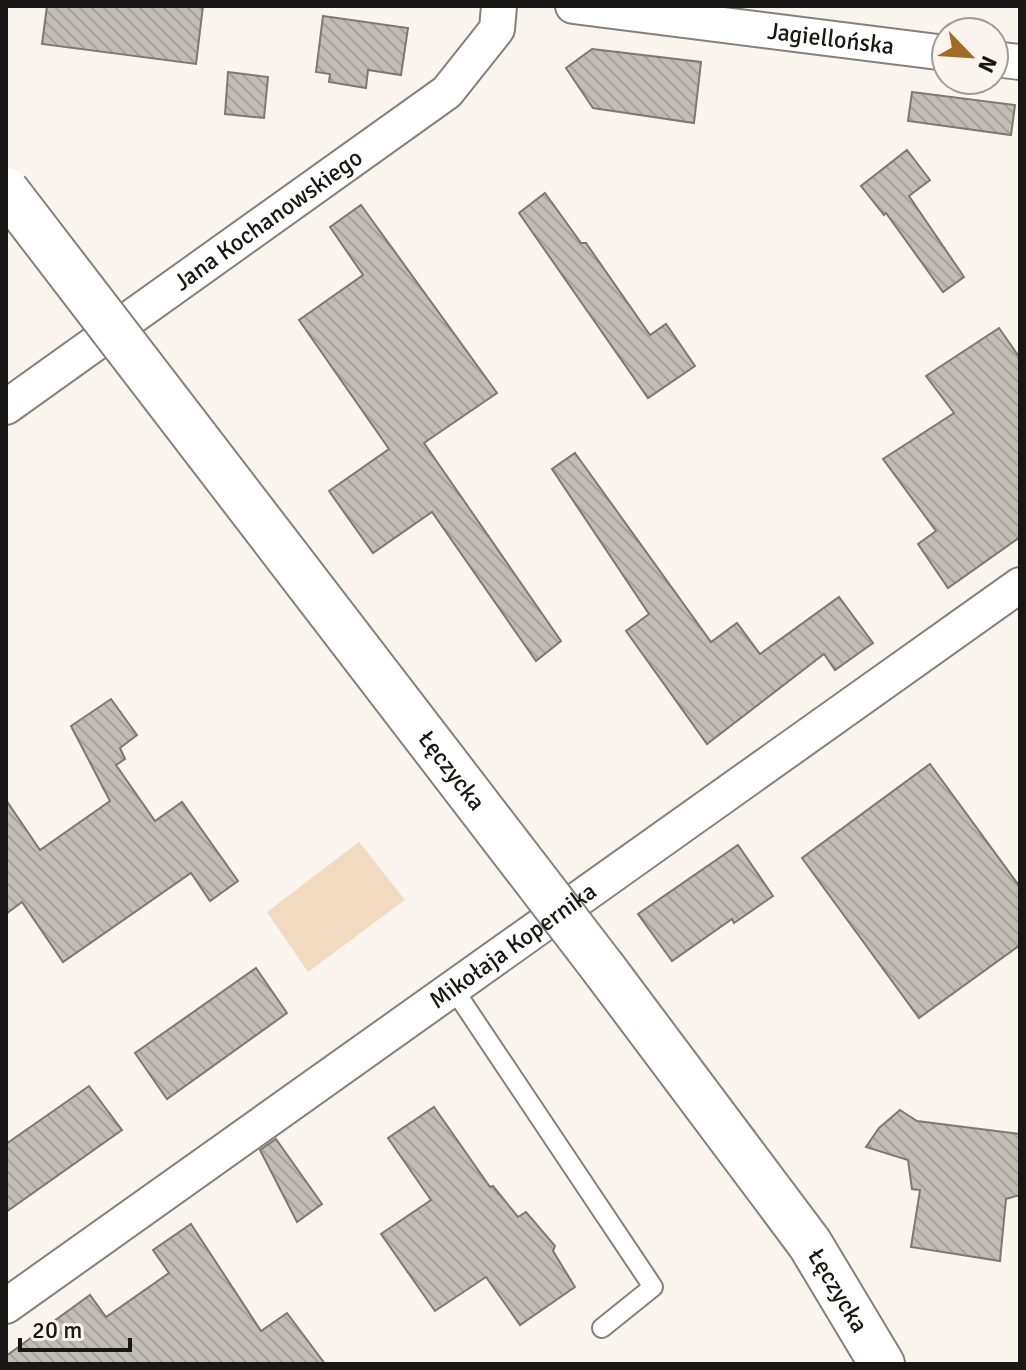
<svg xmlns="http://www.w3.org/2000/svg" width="1026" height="1370" font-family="Signika,sans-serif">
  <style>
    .park { fill: #f1dac0 }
    .building { fill: url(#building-back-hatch); stroke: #7d7873; stroke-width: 2 }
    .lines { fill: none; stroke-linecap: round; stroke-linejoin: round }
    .lane-casing { stroke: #85807b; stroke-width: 22 }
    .street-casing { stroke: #85807b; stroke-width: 38 }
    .secondary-casing { stroke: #85807b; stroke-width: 48 }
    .lane { stroke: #fff; stroke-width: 18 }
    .street { stroke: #fff; stroke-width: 34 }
    .secondary { stroke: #fff; stroke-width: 44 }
    .secondary-bridge-casing { stroke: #85807b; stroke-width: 48; stroke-linecap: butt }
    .secondary-bridge { stroke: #fff; stroke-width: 44 }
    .labels { text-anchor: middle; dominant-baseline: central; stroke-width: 6; stroke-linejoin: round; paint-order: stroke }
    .street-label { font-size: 24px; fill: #191715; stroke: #faf4ee }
  </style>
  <defs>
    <pattern id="building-back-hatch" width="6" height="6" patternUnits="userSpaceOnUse" patternTransform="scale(2)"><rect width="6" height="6" fill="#c1bcb6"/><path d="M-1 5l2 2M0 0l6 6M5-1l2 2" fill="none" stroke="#a5a19c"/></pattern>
  </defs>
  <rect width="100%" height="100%" fill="#faf4ee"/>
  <polygon class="park" points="359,842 405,900 308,972 267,912"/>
  <g class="building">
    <polygon points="47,6 203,6 196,64 42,44"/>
    <polygon points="323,16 408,28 401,75 368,70 366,88 329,82 330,74 316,72"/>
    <polygon points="592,49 701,62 694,123 593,108 566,68"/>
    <polygon points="228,72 268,77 264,118 225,114"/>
    <polygon points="912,92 1015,105 1011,135 908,121"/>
    <polygon points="907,150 930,180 909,196 964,277 943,292 886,213 884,215 861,186"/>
    <polygon points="545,193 581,243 586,243 650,335 666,324 695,366 648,398 519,213"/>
    <polygon points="361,205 497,393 424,443 561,641 536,661 432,512 373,553 329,491 389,449 299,320 363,275 330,227"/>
    <polygon points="999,328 1020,358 1020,537 948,588 918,544 936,531 883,459 954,413 926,376"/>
    <polygon points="575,453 711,642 737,623 760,654 839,597 873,643 835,670 824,654 707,744 626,631 649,614 552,469"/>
    <polygon points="111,699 137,735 120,748 125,759 116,765 155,821 182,802 238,881 210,901 191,873 63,962 22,902 6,914 6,800 40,850 110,801 71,726"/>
    <polygon points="930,764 1020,887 1020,945 919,1018 802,858"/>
    <polygon points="738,845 773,896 734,923 732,919 672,961 638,914"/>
    <polygon points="256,968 287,1013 167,1099 135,1053"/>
    <polygon points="89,1086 122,1130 6,1212 6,1144"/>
    <polygon points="434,1107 490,1187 493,1186 518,1217 526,1212 555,1246 553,1251 575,1287 520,1325 486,1277 435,1311 381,1234 431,1200 388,1138"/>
    <polygon points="900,1110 917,1121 1020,1134 1020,1195 1006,1199 1000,1261 911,1247 920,1190 912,1189 908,1160 866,1147 879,1128"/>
    <polygon points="276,1139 322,1204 297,1222 260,1150"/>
    <polygon points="191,1224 261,1331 287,1313 325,1364 6,1364 6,1356 90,1295 106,1317 169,1273 153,1250"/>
  </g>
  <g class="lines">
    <g class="lane-casing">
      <polyline id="lane" points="453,988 653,1287 602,1328"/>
    </g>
    <g class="street-casing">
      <g id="street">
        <path id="s1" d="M573,6L946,53"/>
        <polyline points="994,59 1020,62"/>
        <path id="s2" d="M6,407L447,92L497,29L499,6"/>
        <path id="s3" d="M6,1306L1020,585"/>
      </g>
    </g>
    <g class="secondary-casing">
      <g id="secondary">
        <path id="s4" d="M604,969L810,1244L882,1364"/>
      </g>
    </g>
    <use href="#lane" class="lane"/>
    <use href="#street" class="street"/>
    <use href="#secondary" class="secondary"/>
    <g class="secondary-bridge-casing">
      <g id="secondary-bridge">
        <path id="s5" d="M6,190L604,969"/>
      </g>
    </g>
    <use href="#secondary-bridge" class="secondary-bridge"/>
  </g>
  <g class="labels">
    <g class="street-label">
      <text stroke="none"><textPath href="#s1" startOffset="260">Jagiellońska</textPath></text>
      <text stroke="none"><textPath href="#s2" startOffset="322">Jana Kochanowskiego</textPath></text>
      <text stroke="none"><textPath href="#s5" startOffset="732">Łęczycka</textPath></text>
      <text stroke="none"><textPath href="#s3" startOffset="622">Mikołaja Kopernika</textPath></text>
      <text stroke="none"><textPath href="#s4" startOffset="398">Łęczycka</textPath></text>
    </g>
  </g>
  <rect width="1026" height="1370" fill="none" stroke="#191715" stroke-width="16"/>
  <g transform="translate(970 56) rotate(115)"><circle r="38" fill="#faf4ee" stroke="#a09c97" stroke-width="2"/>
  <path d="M0-6L14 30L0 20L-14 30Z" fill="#a16d25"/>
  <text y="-12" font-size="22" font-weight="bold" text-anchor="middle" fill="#191715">N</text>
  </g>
  <path d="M20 1338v12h110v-12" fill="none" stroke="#191715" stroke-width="4"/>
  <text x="32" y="1338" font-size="24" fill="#191715" stroke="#faf4ee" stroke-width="6" paint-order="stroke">20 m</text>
</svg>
